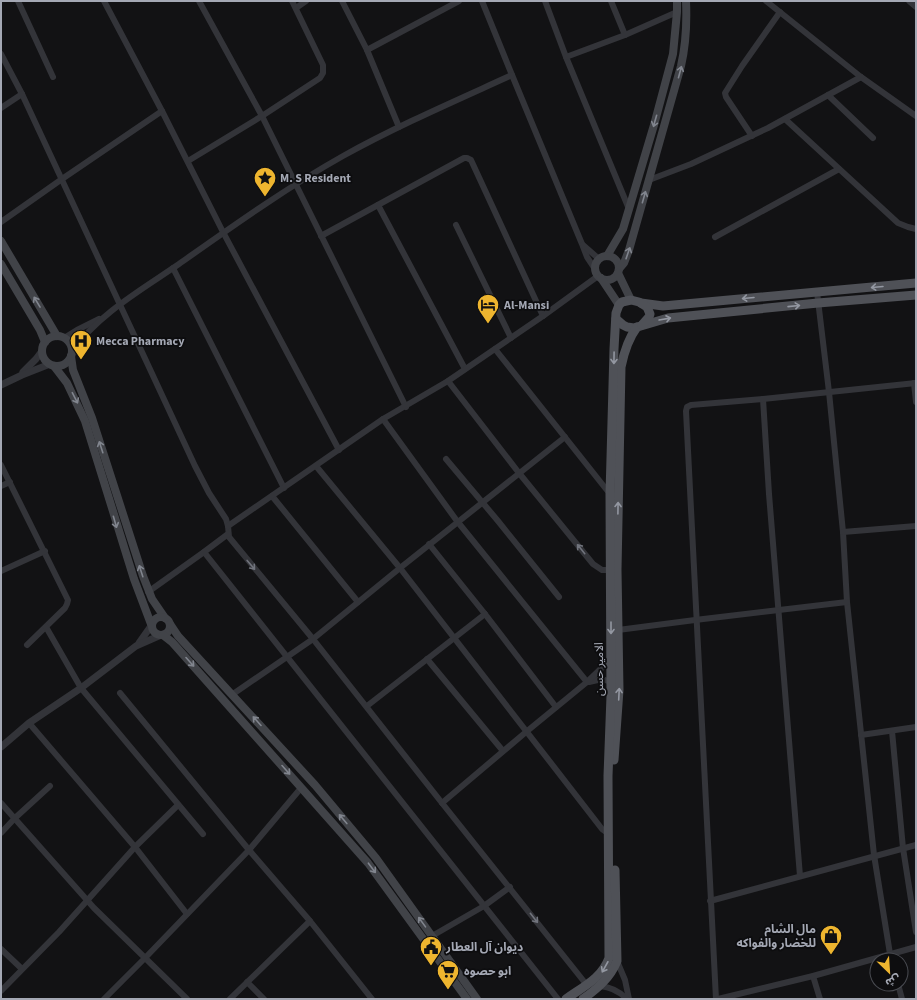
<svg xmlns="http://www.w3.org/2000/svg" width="917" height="1000" font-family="'Source Sans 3','Noto Sans Arabic',sans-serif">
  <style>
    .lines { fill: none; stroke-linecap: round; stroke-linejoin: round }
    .minor { stroke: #333439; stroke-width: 6 }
    .tertiary { stroke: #333439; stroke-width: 7 }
    .secondary { stroke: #414348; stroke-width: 8 }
    .primary { stroke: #4f5157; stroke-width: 9 }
    .oneway { stroke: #81858e }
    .oneway2 { stroke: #9397a1 }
    .oneway3 { stroke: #71747d }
    .labels { text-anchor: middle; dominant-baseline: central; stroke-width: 3.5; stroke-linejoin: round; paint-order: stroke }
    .poi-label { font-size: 12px; font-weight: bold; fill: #a4a8b4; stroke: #0d0d0f; text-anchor: start }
    .street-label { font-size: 12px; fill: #a4a8b4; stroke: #0d0d0f }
  </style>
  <rect width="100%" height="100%" fill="#121214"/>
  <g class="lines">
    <g class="minor">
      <polyline points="18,1 53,77"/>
      <polyline points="104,1 162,111 223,232 339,450"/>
      <polyline points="199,1 262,116 406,407"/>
      <polyline points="342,1 367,50 399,127"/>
      <polyline points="482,1 512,75 582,244 587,257 595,269"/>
      <polyline points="545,1 566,57 629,209"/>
      <polyline points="611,1 625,35"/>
      <polyline points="766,1 861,77 916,116"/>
      <polyline points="909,1 916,7"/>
      <polyline points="296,8 306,1"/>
      <polyline points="367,50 459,1"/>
      <polyline points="1,54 22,94 195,466 209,493 226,519 228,526 229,537 313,639 442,803 586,984"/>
      <polyline points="566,57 625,35 677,12"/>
      <polyline points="828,95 873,138"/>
      <polyline points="1,108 22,94"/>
      <polyline points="785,119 898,223 908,227 916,229"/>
      <polyline points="752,136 726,97 725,93 742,66 780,12"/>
      <polyline points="188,161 262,116 320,78 323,73 323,65 292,1"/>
      <polyline points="649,180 691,164 768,128 861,77"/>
      <polyline points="378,205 465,369"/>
      <polyline points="1,222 62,179 162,111"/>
      <polyline points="456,225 511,338"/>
      <polyline points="321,236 464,158 467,158 471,160 543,316"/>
      <polyline points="715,237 839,169"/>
      <polyline points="583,245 599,259"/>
      <polyline points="173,268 284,488"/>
      <polyline points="817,292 829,392 843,532 847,602 874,855 891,960"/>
      <polyline points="64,338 77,330 99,319"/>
      <polyline points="495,349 610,494"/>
      <path d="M72,351C100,313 141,290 179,264C233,226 286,188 343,156C397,126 455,101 512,75"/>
      <polyline points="448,381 519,473 593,564 602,570 610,570"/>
      <polyline points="914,383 916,402"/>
      <polyline points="763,399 769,494 800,876"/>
      <polyline points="383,419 457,521 587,682"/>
      <polyline points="446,459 498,521 559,597"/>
      <polyline points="1,465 68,600 67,604 65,608 27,645"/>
      <polyline points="316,466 400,568 602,829 609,834"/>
      <polyline points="1,486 10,482"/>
      <polyline points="272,496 358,602"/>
      <polyline points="228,526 383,419 448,381 543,316 598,276"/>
      <polyline points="843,532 916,526"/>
      <polyline points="429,544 485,614 556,707"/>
      <polyline points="204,552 558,999"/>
      <polyline points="1,571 45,551"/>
      <polyline points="148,592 204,552 228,534"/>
      <polyline points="46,627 81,688 203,834"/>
      <polyline points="618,630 695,620 847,602"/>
      <polyline points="427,659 503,751"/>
      <polyline points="589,682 602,679 611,682"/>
      <polyline points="120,693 249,850 310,921 372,999"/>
      <polyline points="233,694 313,639 400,568 565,437"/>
      <polyline points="367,706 485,614"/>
      <polyline points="29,723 135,847 187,914"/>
      <polyline points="892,731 903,848 916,932"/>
      <polyline points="861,735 916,727"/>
      <polyline points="1,803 94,908 187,999"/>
      <polyline points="442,803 526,732 587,682 611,659"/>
      <polyline points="1,833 15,818 50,786"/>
      <polyline points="710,901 916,845"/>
      <polyline points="432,936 484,906 510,887"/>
      <polyline points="1,949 22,969"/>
      <polyline points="617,961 625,980 629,999"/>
      <polyline points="813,976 820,999"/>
      <polyline points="247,982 264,999"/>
      <polyline points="898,984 902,999"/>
      <path d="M600,986C611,987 619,991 627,999"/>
      <polyline points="1,991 59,932 135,847 178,805"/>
      <polyline points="104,999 146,957 249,850 301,788"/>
      <polyline points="230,999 310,921"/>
      <path d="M716,999C705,803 695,607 686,411L687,407L691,405L763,399L916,383"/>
      <polyline points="718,999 813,976 916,947"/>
    </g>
    <g class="tertiary">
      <polyline points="23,372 36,359 42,351"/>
      <polyline points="1,385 22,375 50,364"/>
      <polyline points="139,643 151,626"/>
      <polyline points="1,747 29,723 81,688 136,646 161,635"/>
    </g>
    <g class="secondary">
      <polyline points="1,241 57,336"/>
      <polyline points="607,256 623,229 654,125 673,54 677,12 677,1"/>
      <circle cx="607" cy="268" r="12"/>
      <polyline points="1,264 40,330 45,342"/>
      <path d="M619,269L624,263L629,250L681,66C686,44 687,23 686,1"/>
      <polyline points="618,273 631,300"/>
      <polyline points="601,278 619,305"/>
      <circle cx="57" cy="351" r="15"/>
      <polyline points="71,356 73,370 92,418 143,576 152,599 165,618"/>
      <polyline points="54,366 67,383 85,421 134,579 151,624"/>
      <circle cx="161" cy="626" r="9"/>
      <polyline points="170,624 178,636 315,785 376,858 477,999"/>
      <polyline points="163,635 172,642 368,863 467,999"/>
    </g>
    <g class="primary">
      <polyline points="641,303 663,306 916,283"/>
      <polyline points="616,319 623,325 627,327 634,328 668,318 818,303 916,295"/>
      <path d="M614,760L619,690L617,570L621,367C624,352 628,339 637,327"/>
      <path d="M566,999C584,986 601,979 609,958L608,776L611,696L610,494L614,349L616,313L619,305L622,302L631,300L639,302L647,307L650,314L649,317L642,325"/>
      <path d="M583,999C598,988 610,978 617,961L615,870"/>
    </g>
  </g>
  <defs><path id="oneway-shaft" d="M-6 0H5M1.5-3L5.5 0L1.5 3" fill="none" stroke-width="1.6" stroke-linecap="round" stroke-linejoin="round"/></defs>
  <g class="oneway">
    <use href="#oneway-shaft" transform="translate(680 72) rotate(-75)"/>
    <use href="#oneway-shaft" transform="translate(655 121) rotate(106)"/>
    <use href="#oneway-shaft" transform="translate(644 197) rotate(-74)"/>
    <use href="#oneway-shaft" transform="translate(628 253) rotate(-71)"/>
    <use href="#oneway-shaft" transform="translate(37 302) rotate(-121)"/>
    <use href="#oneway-shaft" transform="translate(75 398) rotate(63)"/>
    <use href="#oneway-shaft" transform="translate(101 447) rotate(-108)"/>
    <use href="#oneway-shaft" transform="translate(115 522) rotate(74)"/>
    <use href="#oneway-shaft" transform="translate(141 571) rotate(-108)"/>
    <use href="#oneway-shaft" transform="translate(190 662) rotate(48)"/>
    <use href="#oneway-shaft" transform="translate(257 721) rotate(-132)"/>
    <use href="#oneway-shaft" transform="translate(286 770) rotate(48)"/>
    <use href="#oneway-shaft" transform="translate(343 819) rotate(-130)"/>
    <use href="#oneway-shaft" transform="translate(372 868) rotate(53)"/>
    <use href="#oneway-shaft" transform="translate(422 922) rotate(-126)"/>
  </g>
  <g class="oneway2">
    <use href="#oneway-shaft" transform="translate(877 287) rotate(175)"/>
    <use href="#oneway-shaft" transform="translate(748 298) rotate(175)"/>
    <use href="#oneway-shaft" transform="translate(794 306) rotate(-6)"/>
    <use href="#oneway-shaft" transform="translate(665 319) rotate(-10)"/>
    <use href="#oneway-shaft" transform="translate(614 358) rotate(91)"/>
    <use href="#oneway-shaft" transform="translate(618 508) rotate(-89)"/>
    <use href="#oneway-shaft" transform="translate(611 628) rotate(90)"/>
    <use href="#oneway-shaft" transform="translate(619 694) rotate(-87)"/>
    <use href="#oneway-shaft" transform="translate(605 967) rotate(119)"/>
  </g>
  <g class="oneway3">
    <use href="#oneway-shaft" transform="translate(581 549) rotate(-129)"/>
    <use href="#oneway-shaft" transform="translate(251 565) rotate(50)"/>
    <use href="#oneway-shaft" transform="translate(534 918) rotate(52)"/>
  </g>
  <defs>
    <g id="sight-pin" transform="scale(1.15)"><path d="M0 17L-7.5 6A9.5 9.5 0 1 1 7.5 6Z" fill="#eeb52f" stroke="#0d0d0f"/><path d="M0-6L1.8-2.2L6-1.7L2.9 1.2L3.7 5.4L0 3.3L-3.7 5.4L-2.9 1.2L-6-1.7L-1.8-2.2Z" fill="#111"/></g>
    <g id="hotel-pin" transform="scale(1.15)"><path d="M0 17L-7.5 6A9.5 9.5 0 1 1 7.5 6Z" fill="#eeb52f" stroke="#0d0d0f"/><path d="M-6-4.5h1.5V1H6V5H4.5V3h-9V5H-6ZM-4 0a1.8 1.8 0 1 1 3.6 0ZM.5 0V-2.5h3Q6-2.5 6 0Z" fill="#111"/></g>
    <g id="hospital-pin" transform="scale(1.15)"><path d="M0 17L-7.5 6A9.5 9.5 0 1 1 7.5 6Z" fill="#eeb52f" stroke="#0d0d0f"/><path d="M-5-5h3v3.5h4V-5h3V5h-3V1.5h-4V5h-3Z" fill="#111"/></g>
    <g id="shop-pin" transform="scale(1.15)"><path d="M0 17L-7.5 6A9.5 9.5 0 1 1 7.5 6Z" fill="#eeb52f" stroke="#0d0d0f"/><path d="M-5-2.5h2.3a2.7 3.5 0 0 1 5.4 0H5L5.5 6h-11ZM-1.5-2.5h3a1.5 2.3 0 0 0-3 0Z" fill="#111"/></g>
    <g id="civic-pin" transform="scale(1.15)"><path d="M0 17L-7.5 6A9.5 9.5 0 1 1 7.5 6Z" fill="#eeb52f" stroke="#0d0d0f"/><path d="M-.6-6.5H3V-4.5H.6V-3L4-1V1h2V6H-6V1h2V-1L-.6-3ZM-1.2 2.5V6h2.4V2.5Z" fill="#111"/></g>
    <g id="supermarket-pin" transform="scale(1.15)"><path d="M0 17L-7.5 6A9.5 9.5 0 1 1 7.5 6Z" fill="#eeb52f" stroke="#0d0d0f"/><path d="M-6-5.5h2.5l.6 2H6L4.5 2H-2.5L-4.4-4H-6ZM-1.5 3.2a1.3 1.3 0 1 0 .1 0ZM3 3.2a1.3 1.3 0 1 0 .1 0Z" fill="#111"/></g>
  </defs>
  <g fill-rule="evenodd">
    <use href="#sight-pin" x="265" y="178"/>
    <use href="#hotel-pin" x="488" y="305"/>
    <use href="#hospital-pin" x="81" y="341"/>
    <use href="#shop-pin" x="831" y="936"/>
    <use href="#civic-pin" x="431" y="947"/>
    <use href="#supermarket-pin" x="448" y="971"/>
  </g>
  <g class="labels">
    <g class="poi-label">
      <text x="280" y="178">M. S Resident</text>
      <text x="504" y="305">Al-Mansi</text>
      <text x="96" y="341">Mecca Pharmacy</text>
      <text x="816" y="929" text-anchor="end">مال الشام<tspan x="816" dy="14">للخضار والفواكه</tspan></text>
      <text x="446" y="947">ديوان آل العطار</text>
      <text x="464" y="971">ابو حصوه</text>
    </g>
    <g class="street-label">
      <text transform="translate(599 669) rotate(-90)">الامير حسن</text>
    </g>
  </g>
  <rect width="917" height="1000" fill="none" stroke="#a4a8b4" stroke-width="4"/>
  <g transform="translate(889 972) rotate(155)"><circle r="19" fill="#0d0d0f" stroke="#494b51"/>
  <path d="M0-3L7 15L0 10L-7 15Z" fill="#eeb52f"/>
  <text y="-6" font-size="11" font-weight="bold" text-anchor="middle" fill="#a4a8b4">ش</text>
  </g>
</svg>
